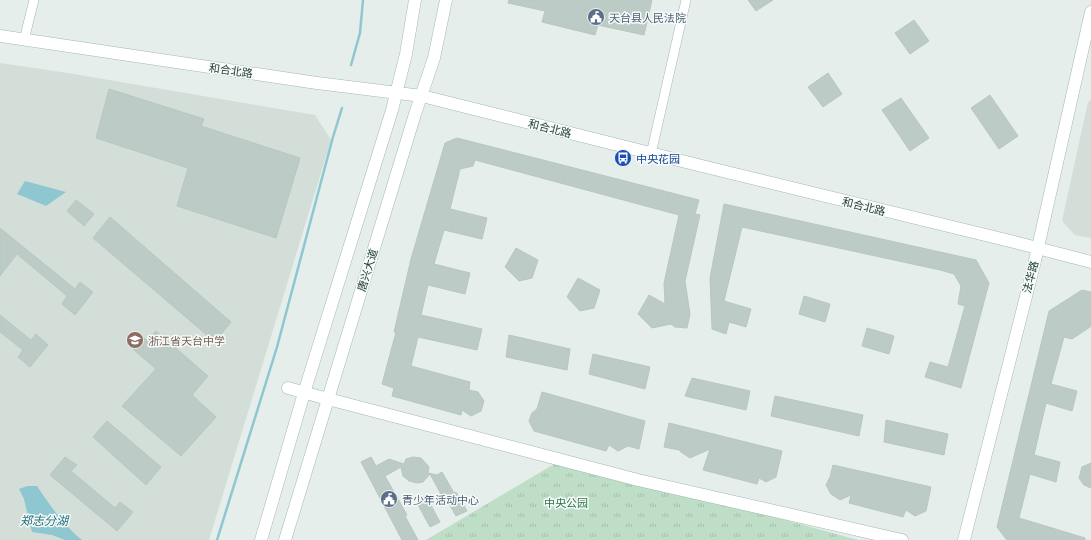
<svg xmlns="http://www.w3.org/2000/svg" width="1091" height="540" font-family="Manrope,'Noto Sans SC',sans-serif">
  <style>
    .built { fill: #d3ded9 }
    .park { fill: url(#park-tufts) }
    .water { fill: #8fc7d1 }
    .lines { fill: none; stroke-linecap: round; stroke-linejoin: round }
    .stream { stroke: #8fc7d1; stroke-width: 2.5 }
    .building { fill: #bdcbc6; stroke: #b7c7c0 }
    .street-casing { stroke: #a7b6b1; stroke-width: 10 }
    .secondary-casing { stroke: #a3b9b1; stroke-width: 13 }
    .street { stroke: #fff; stroke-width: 9 }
    .secondary { stroke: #fff; stroke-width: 12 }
    .labels { text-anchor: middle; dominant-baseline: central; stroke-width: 3; stroke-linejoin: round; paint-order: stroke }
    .service-label { font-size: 11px; fill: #4e5e75; stroke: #f5faf8; text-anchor: start }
    .street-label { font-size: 11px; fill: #243f38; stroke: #f5faf8 }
    .transit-label { font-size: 11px; fill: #164399; stroke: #f5faf8; text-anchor: start }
    .education-label { font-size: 11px; fill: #785e54; stroke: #f5faf8; text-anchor: start }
    .park-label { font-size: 11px; fill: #2f764a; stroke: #f5faf8 }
    .water-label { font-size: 12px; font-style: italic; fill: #1f6c7b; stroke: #f5faf8 }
  </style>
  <defs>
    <pattern id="park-tufts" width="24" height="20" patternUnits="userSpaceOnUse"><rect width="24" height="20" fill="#bedec7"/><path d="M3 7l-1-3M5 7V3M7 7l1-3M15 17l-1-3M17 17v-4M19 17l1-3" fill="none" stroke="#a3c0ac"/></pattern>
  </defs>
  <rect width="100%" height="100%" fill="#e5eeea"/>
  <g class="built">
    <polygon points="0,63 68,73 315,115 331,140 209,540 0,540"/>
    <polygon points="1091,100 1091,238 1075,235 1062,221 1088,102"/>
  </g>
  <polygon class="park" points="561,460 638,480 858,540 426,540"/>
  <g class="water">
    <polygon points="25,181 66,192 46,206 17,194"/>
    <path d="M27,486H37C49,504 65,527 82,540H65L52,535L32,532L24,499L19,489Z"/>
  </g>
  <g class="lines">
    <g class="stream">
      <polyline points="351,65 360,33 363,0"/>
      <polyline points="217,540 277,347 333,137 342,108"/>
    </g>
  </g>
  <g class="building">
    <polygon points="509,0 652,0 644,35 598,25 595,35 542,22 545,11 508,3"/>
    <polygon points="748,0 773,0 756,11"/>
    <polygon points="914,20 929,41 910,54 895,33"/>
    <polygon points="828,73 842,94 823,107 808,87"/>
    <polygon points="109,89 204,119 201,126 300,158 276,238 177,206 188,168 96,138"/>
    <polygon points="990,95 1018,136 999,149 971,108"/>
    <polygon points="901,98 929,138 910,151 882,110"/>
    <polygon points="457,138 699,200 695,214 700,215 685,281 690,314 687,328 675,327 671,324 652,328 638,314 649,295 665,304 664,283 679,215 475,160 473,166 460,169 450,209 487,218 482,239 444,230 434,264 470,273 465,294 428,285 421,315 482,329 477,350 418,337 411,366 470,382 469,390 478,392 484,401 481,411 471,416 462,410 461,415 392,396 394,388 382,384 396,332 394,332 411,259 445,143"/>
    <polygon points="76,200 94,214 84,226 67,211"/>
    <polygon points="724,204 976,260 989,283 961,388 925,377 930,362 948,367 965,306 958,304 961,286 954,274 940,270 742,227 724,301 751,309 746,327 729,322 726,334 712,329 710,278"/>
    <polygon points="110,217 231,322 215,342 93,238"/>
    <polygon points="0,228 75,289 80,282 93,292 75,315 62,304 67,296 17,254 0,276"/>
    <polygon points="516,248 538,260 532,278 519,281 505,267"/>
    <polygon points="578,278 600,290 594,308 580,311 567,297"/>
    <polygon points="1082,290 1091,292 1091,322 1090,327 1072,339 1064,337 1051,384 1077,391 1072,411 1046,403 1034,455 1060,462 1056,482 1030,474 1019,518 1085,538 1085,540 1011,540 1006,539 997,527 1049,311"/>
    <polygon points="804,296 830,304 825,322 799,314"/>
    <polygon points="0,315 31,340 36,334 48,345 30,367 18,357 23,350 0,332"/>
    <polygon points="867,328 894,336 889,354 862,346"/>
    <polygon points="156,331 208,376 192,395 216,417 181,456 122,406 156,369 133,349 143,338 147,340"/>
    <polygon points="509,335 570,349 567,370 506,357"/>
    <polygon points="593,354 650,367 645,389 589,374"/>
    <polygon points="692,378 750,391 746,410 685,396"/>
    <polygon points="542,392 645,421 639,449 628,446 618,451 609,445 606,451 534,431 529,421 532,413 537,409"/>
    <polygon points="775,396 863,415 859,436 771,416"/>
    <polygon points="886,420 948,434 944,455 884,442"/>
    <polygon points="107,421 161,467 146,485 93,437"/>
    <polygon points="669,423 782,451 776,477 766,482 759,478 757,484 703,470 710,449 690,458 681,452 679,450 664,447"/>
    <polygon points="65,457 77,465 71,471 115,508 120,502 133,512 117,531 50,475"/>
    <polygon points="371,457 376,466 389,459 404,464 406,459 413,457 421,458 429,467 428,473 437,475 442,472 454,493 456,492 467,511 456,516 444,495 442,496 430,474 423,482 417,483 409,481 403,476 401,467 385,476 407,515 405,516 418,540 402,540 361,462"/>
    <polygon points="1091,463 1091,488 1084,485 1079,478 1082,467"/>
    <polygon points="833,465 931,487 926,511 915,516 906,510 903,517 849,503 851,495 840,500 831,494 826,485 830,477"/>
    <polygon points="427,498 440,522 430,527 417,503"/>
  </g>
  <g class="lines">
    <g class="street-casing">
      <g id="street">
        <polyline points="24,40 34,0"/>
        <polyline points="651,154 686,0"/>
      </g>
    </g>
    <g class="secondary-casing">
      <g id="secondary">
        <polyline points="0,36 317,83 422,96 702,166 1018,243 1091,262"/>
        <polyline points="288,388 328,399 638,480 902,540"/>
        <polyline points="261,540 304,393 392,110 406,54 415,0"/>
        <polyline points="285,540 415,114 434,58 446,0"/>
        <polyline points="964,540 1034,265 1091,12"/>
      </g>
    </g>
    <use href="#street" class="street"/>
    <use href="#secondary" class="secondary"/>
  </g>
  <defs>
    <g id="civic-disc" transform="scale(0.9)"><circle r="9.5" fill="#5c6f8a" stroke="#f5faf8"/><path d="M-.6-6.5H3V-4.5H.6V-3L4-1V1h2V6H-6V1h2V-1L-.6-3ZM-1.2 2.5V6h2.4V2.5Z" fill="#fff"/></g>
    <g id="bus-disc" transform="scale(0.9)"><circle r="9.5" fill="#1a4fb4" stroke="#f5faf8"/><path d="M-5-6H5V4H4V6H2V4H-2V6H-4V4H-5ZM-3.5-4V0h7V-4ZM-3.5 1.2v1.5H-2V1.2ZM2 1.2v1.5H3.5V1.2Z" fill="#fff"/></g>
    <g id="school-disc" transform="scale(0.9)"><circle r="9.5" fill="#8d6e63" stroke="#f5faf8"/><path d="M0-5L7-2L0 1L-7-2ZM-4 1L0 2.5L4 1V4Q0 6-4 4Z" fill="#fff"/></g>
  </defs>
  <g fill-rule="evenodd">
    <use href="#civic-disc" x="596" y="17"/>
    <use href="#bus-disc" x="623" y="158"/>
    <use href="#school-disc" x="135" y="340"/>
    <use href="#civic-disc" x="389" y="499"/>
  </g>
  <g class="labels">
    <g class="service-label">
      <text x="609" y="17">天台县人民法院</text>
      <text x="402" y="499">青少年活动中心</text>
    </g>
    <g class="street-label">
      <text transform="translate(231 70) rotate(8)">和合北路</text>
      <text transform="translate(550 128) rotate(14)">和合北路</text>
      <text transform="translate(864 206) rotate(14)">和合北路</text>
      <text transform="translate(367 270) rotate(-73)">唐兴大道</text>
      <text transform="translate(1030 277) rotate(-76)">法华路</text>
    </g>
    <g class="transit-label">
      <text x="636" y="158">中央花园</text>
    </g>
    <g class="education-label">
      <text x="148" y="340">浙江省天台中学</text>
    </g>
    <g class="park-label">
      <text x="566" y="502">中央公园</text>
    </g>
    <g class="water-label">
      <text x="44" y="520">郑志分湖</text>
    </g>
  </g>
</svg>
